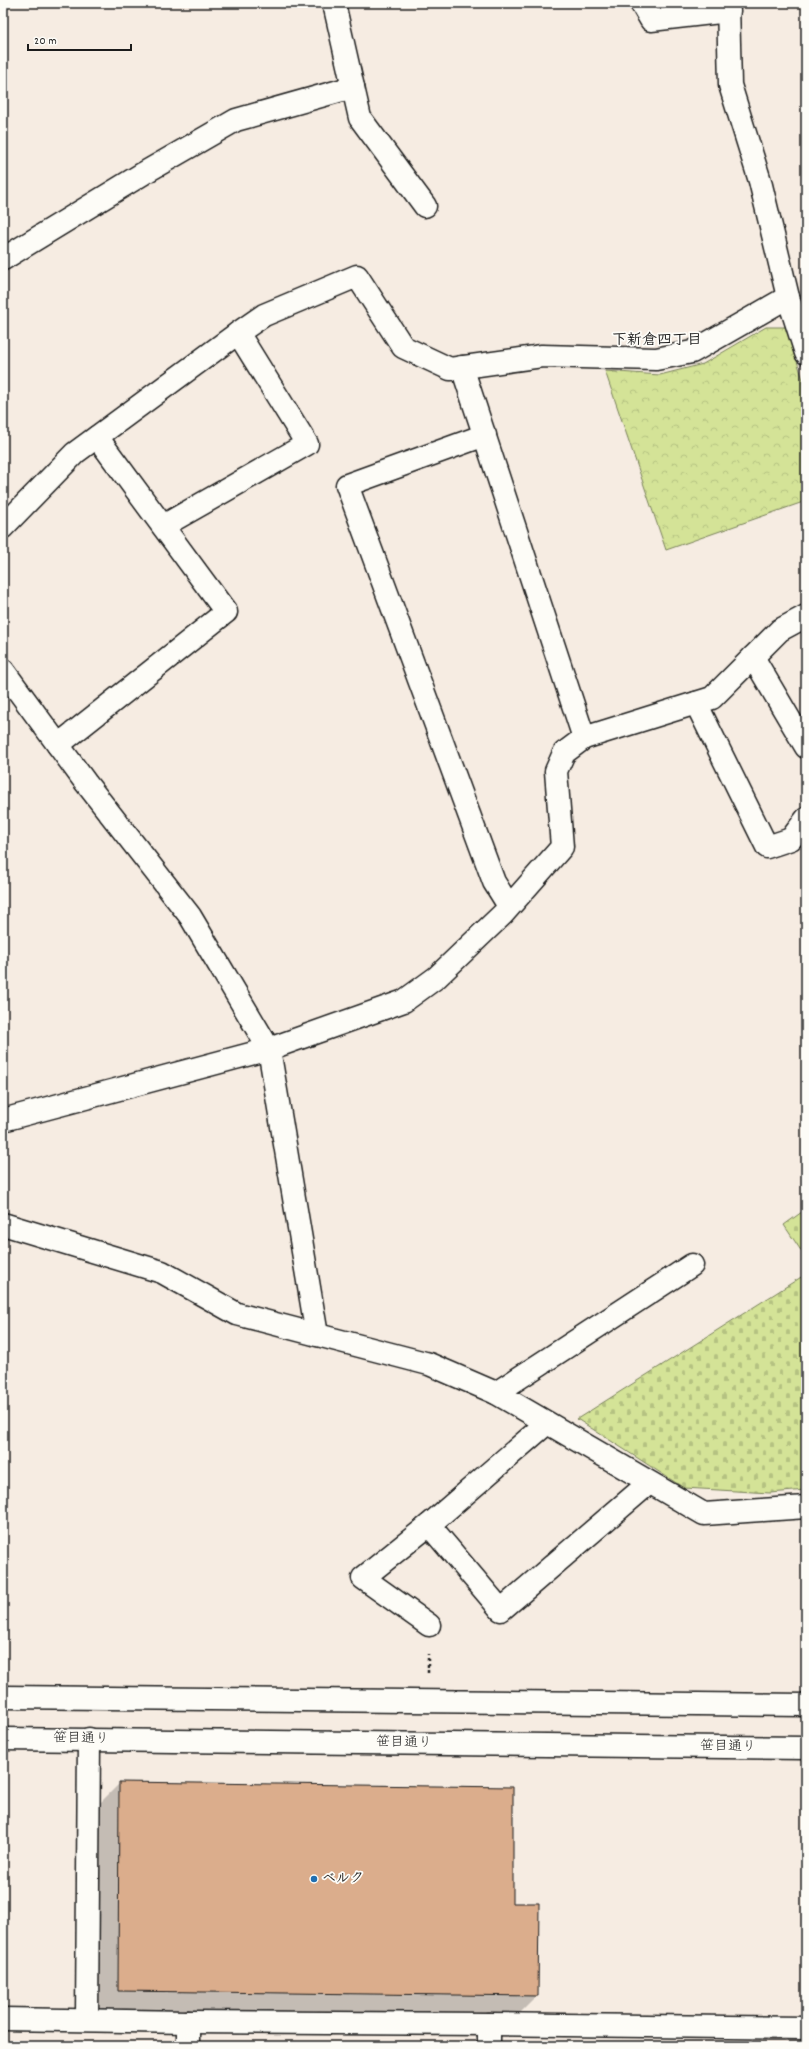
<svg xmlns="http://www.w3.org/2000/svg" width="809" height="2049" font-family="Dekko,'Klee One',sans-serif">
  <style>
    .cemetery { fill: url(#cemetery-stones); stroke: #78805a }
    .park { fill: url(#park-crowns); stroke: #78805a }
    .shadow { fill: #0003 }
    .building { fill: #dbad8c; stroke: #1c1c1c }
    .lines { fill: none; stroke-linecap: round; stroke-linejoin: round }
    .minor-casing { stroke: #1c1c1c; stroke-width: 25 }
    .major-casing { stroke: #1c1c1c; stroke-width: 25 }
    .path { stroke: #1c1c1c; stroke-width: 2.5; stroke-dasharray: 3 3; stroke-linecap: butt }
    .minor { stroke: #fdfcf7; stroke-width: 22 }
    .major { stroke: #fdfcf7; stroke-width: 22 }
    .poi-dot { fill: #1f6fb2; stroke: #fdfcf7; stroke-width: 1.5 }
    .labels { text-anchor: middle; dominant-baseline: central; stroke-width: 3.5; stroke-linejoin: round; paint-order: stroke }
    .street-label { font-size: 14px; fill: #1c1c1c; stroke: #fdfcf7 }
    .poi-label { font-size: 14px; font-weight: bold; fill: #1c1c1c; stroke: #fdfcf7; text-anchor: start }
    .neighbourhood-label { font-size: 15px; font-weight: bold; fill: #1c1c1c; stroke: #fdfcf7 }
  </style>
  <defs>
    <pattern id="cemetery-stones" width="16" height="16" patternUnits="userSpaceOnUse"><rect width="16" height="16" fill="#d4e397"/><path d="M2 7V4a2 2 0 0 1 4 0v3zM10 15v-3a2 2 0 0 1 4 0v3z" fill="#b5c282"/></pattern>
    <pattern id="park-crowns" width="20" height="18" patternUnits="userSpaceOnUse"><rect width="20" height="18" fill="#d4e397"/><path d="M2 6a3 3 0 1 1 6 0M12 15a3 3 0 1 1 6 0" fill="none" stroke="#b5c282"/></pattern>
  </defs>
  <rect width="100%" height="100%" fill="#f6ece2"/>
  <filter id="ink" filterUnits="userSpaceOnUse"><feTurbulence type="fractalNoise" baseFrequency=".025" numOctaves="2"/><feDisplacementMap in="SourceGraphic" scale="8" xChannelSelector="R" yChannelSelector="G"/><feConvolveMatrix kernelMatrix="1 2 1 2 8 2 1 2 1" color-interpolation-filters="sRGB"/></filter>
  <g filter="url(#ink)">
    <g class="cemetery">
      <polygon points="806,1209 806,1258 784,1225"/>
      <polygon points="806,1274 806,1490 770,1493 684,1488 577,1419"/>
    </g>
    <polygon class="park" points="766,327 786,327 806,389 806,501 666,550 605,371 660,375 703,364"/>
    <polygon class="shadow" points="120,1783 512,1904 538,1904 537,1996 515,2018 96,2013 98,1805"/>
    <polygon class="building" points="119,1782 513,1787 513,1903 539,1903 538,1996 118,1991"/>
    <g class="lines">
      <g class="minor-casing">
        <g id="minor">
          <polyline points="332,3 335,8 360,118 425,206"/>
          <polyline points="641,3 651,20 729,11"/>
          <polyline points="728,3 730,85 760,181 788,297 806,353"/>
          <polyline points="3,259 144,173 236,120 353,87"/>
          <polyline points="462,367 584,738"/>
          <polyline points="485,435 347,485 494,882 509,906"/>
          <polyline points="163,526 307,444 238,333"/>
          <polyline points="3,527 75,453 238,333 264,315 357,276 403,347 450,369 542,356 656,359 692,352 788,297"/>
          <polyline points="753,657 806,747"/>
          <polyline points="3,670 86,783 190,916 269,1049 317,1335"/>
          <polyline points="696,703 767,847 791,839 806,819"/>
          <polyline points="58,745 226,612 97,437"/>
          <polyline points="3,1120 269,1049 404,1001 437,977 503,914 562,847 556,771 564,753 584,738 712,698 780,630 806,616"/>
          <polyline points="3,1224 162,1272 237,1314 429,1364 496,1393 704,1514 806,1507"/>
          <polyline points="496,1393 692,1265"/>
          <polyline points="429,1525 501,1610 649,1483"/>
          <polyline points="429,1625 363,1578 429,1525 547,1423"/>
          <polyline points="3,2019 188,2022 489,2024 806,2028"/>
          <polyline points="87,2019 89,1739"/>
          <polyline points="188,2046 188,2022"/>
          <polyline points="489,2046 489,2024"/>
        </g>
      </g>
      <g class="major-casing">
        <g id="major">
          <polyline points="3,1697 806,1705"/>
          <polyline points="3,1739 806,1748"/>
        </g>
      </g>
      <polyline class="path" points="428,1673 428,1654"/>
      <use href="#minor" class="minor"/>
      <use href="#major" class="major"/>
    </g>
  </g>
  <circle class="poi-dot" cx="314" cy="1879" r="4"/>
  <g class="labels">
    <g class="street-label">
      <text transform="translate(81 1739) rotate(1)">笹目通り</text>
      <text transform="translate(404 1743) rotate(1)">笹目通り</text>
      <text transform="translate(728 1747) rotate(1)">笹目通り</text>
    </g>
    <g class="poi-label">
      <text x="322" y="1879">ベルク</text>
    </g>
    <g class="neighbourhood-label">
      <text x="657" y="341">下新倉四丁目</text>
    </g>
  </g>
  <rect width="809" height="2049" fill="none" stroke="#fdfcf7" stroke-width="16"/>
  <rect x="8" y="8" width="793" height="2033" fill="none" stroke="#1c1c1c" stroke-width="1.5" filter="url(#ink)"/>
  <path d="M28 44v6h103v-6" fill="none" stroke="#1c1c1c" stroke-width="2"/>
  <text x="34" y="44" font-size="12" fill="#1c1c1c" stroke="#fdfcf7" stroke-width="3" paint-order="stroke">20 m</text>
</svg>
